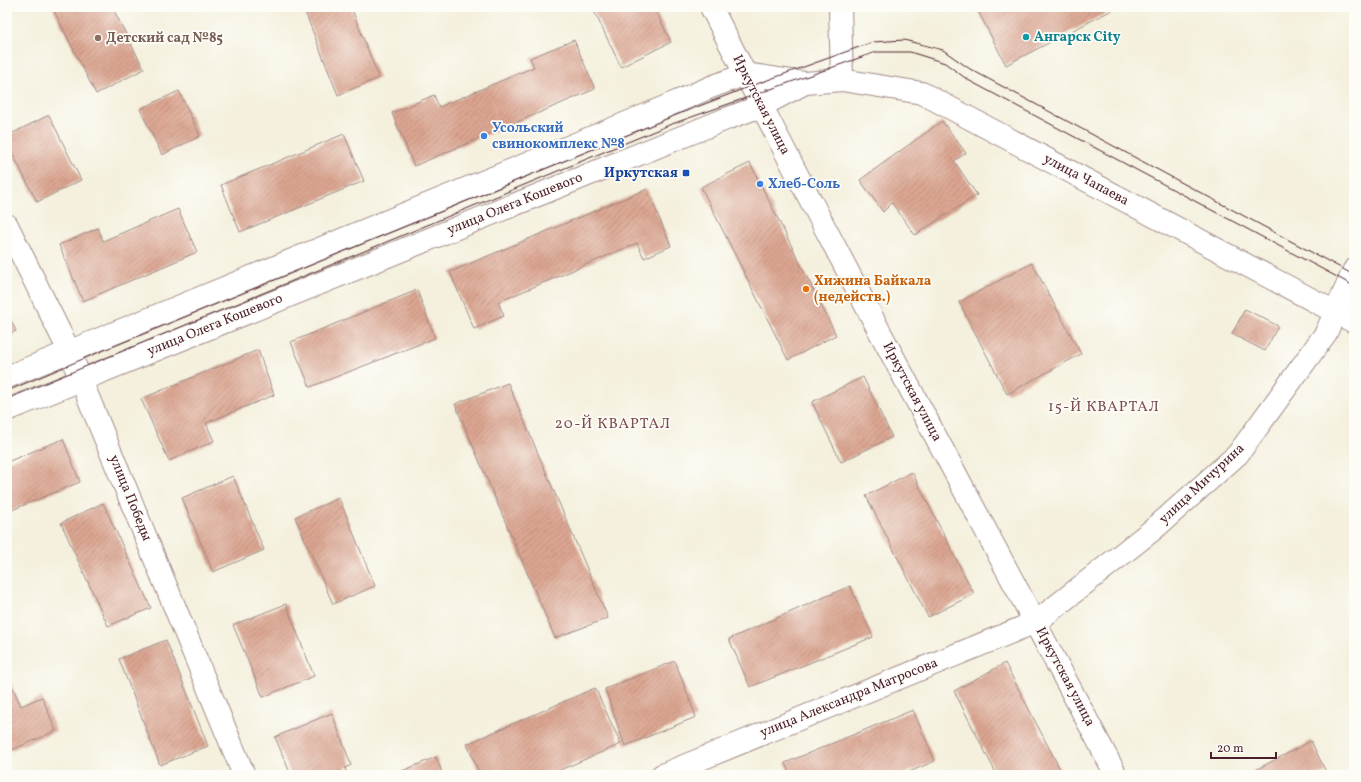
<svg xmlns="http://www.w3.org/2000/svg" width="1361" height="782" font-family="Vollkorn,serif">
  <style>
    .building { fill: url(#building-hatch) }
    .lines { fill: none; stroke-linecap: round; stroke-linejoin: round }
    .minor-casing { stroke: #9f8884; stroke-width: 24 }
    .primary-casing { stroke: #9f8884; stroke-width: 24 }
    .minor { stroke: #fff; stroke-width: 22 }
    .primary { stroke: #fff; stroke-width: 22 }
    .tram { stroke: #4a1f2b; stroke-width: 1 }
    .culture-dot { fill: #0f9aa8; stroke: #fdfcf7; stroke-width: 1.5 }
    .education-dot { fill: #8d6e63; stroke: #fdfcf7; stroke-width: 1.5 }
    .shop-dot { fill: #3f7fe0; stroke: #fdfcf7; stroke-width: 1.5 }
    .transit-dot { fill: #1a4fb4; stroke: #fdfcf7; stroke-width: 1.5 }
    .food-dot { fill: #e8710a; stroke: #fdfcf7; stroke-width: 1.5 }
    .labels { text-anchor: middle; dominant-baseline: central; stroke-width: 3.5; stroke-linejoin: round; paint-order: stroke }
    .culture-label { font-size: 14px; font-weight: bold; fill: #0d838f; stroke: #fdfcf7; text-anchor: start }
    .education-label { font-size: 14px; font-weight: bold; fill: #785e54; stroke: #fdfcf7; text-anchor: start }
    .street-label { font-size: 14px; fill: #4a1f2b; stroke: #fdfcf7 }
    .shop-label { font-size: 14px; font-weight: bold; fill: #366cbe; stroke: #fdfcf7; text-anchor: start }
    .transit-label { font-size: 14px; font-weight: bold; fill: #164399; stroke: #fdfcf7; text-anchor: end }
    .food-label { font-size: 14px; font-weight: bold; fill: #c56008; stroke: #fdfcf7; text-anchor: start }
    .neighbourhood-label { font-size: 15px; letter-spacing: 1px; fill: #7d4e4f; stroke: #fdfcf7 }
  </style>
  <defs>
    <pattern id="building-hatch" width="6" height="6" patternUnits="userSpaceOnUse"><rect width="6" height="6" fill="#dba691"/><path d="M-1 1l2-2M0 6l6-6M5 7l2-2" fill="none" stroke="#b48777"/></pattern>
  </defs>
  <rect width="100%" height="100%" fill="#fdfcf7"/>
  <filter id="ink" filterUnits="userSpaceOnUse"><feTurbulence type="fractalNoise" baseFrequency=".025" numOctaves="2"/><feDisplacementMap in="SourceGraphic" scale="8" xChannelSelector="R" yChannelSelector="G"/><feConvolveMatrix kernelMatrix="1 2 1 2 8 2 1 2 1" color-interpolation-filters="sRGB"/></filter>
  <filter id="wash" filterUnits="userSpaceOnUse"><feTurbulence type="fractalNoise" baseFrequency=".012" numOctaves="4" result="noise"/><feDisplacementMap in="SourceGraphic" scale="16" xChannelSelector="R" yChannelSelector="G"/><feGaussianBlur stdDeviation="0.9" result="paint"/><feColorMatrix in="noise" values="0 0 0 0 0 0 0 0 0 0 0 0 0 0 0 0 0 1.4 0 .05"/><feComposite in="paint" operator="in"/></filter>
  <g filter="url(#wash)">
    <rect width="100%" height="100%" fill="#f4f0dd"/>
    <g id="blocks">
      <g class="building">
        <polygon points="52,7 112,7 144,69 96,94"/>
        <polygon points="303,7 351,7 379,78 338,95"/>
        <polygon points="592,7 654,7 671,42 621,67"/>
        <polygon points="976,7 1115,7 1116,8 1006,65"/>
        <polygon points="574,40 595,89 414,166 392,113 434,95 439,107 534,67 530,58"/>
        <polygon points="179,91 200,136 162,155 140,109"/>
        <polygon points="49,115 81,180 37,202 7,143 7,136"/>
        <polygon points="942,121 966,153 954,161 977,195 915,235 892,203 883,212 860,180"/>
        <polygon points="344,134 364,181 240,232 221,185"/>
        <polygon points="750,163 836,335 788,360 701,187"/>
        <polygon points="647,189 671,246 644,258 637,243 498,302 504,316 474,329 450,272"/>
        <polygon points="178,209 197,252 83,301 59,245 98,228 103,241"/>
        <polygon points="1032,263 1081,354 1007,394 959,302"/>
        <polygon points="417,290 435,338 310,387 291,342"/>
        <polygon points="1245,309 1278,326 1265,351 1232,334"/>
        <polygon points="7,311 16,331 7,335"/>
        <polygon points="258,350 274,395 206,423 214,441 169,461 141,399"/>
        <polygon points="863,377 892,437 841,462 812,402"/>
        <polygon points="508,383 608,618 555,638 455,404"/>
        <polygon points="63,439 80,482 7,512 7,462"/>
        <polygon points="912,472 974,594 928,617 866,496"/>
        <polygon points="233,476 264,550 213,572 182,498"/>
        <polygon points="339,498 375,586 333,604 295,517"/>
        <polygon points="103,503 151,608 108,626 61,523"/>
        <polygon points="850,586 873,637 750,687 729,639"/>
        <polygon points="286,604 314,676 263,697 233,625"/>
        <polygon points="166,640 208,746 160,765 119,659"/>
        <polygon points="675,661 696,717 625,746 605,689"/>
        <polygon points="1005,663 1063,775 997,775 954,691"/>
        <polygon points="7,675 21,706 42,697 56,731 7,752"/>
        <polygon points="595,688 621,744 548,775 480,775 467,744"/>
        <polygon points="913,710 935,761 902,775 790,775 785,763"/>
        <polygon points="332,713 351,765 345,768 347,775 291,775 275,737"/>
        <polygon points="1311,741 1326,772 1320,775 1246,775"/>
        <polygon points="436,757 443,775 393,775"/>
      </g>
    </g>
  </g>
  <g filter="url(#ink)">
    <use href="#blocks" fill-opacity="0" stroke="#9f8884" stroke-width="1"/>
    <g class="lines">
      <g class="minor-casing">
        <g id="minor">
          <polyline points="840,7 842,80"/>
          <polyline points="7,225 69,351 244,775"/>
          <polyline points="7,377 646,115 711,87 746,74 805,83 842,80 922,93 1354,322"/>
          <polyline points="7,410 726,119 761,106 805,83"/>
          <polyline points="662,775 1036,622 1155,528 1238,454 1326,333 1354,270"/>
        </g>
      </g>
      <g class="primary-casing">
        <path id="primary" d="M711,7C767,117 824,227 882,336C960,482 1039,628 1116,775"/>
      </g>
      <use href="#minor" class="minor"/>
      <use href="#primary" class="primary"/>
      <g class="tram">
        <polyline points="7,391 90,356 671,117 751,86 873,42 904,40 943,50 970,69 1354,275"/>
        <polyline points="7,399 669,125 876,52 910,52 945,63 968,80 1354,286"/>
      </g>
    </g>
  </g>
  <circle class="culture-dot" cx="1026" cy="37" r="4"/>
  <circle class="education-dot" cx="98" cy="38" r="4"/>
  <g class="shop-dot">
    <circle cx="484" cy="136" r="4"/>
    <circle cx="760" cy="184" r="4"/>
  </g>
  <rect class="transit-dot" x="682" y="169" width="8" height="8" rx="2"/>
  <circle class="food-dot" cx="806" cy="289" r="4"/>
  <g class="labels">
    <g class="culture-label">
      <text x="1034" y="37">Ангарск City</text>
    </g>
    <g class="education-label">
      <text x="106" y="38">Детский сад №85</text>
    </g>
    <g class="street-label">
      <text transform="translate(761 105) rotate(63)">Иркутская улица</text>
      <text transform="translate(1086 180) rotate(28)">улица Чапаева</text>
      <text transform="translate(515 204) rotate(-22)">улица Олега Кошевого</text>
      <text transform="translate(215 325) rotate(-22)">улица Олега Кошевого</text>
      <text transform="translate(912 392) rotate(62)">Иркутская улица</text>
      <text transform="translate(1202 484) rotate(-43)">улица Мичурина</text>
      <text transform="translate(130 498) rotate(68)">улица Победы</text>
      <text transform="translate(1065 677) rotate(62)">Иркутская улица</text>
      <text transform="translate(849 698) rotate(-22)">улица Александра Матросова</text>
    </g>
    <g class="shop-label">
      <text x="492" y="128">Усольский<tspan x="492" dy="16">свинокомплекс №8</tspan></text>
      <text x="768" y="184">Хлеб-Соль</text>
    </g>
    <g class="transit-label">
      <text x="678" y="173">Иркутская</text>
    </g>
    <g class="food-label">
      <text x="814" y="281">Хижина Байкала<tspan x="814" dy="16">(недейств.)</tspan></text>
    </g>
    <g class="neighbourhood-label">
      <text x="1104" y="407">15-Й КВАРТАЛ</text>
      <text x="613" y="424">20-Й КВАРТАЛ</text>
    </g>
  </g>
  <rect width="1361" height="782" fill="none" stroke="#fdfcf7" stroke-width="24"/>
  <path d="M1211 752v6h65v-6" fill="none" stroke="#4a1f2b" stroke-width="2"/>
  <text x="1217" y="752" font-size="12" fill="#4a1f2b" stroke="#fdfcf7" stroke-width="3" paint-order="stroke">20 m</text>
</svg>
